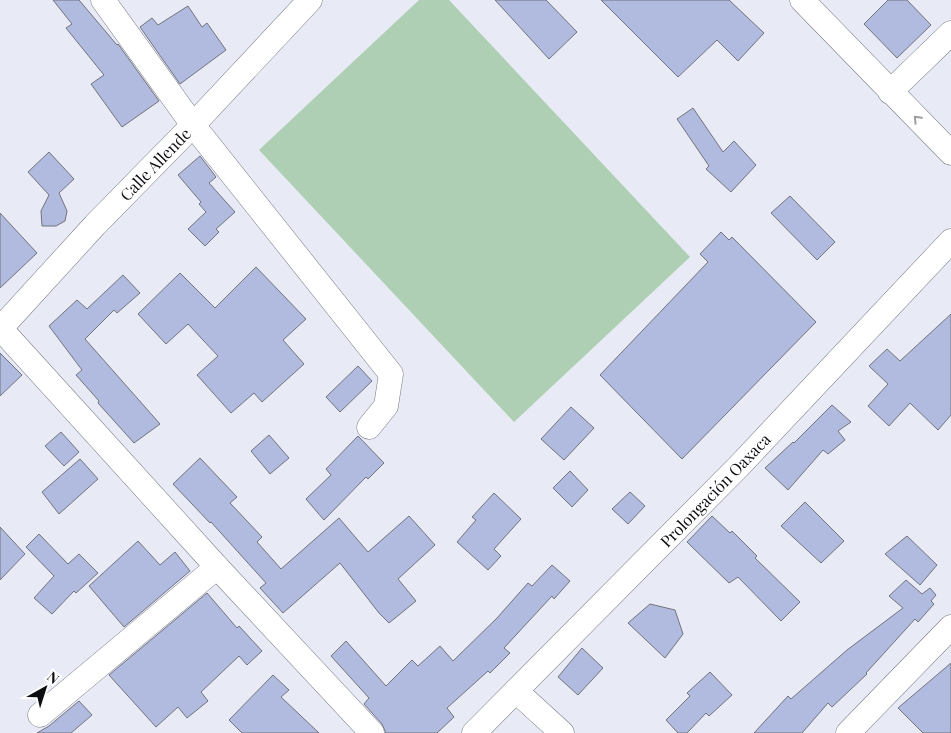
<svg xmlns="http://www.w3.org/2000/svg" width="951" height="733" font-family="'Playfair Display',serif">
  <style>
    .green { fill: #aecfb3 }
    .building { fill: #b1bbdf; stroke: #71737c }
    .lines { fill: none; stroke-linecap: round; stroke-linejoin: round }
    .minor-casing { stroke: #787b84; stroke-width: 25 }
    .minor { stroke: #fff; stroke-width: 24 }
    .oneway { stroke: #9e9fa0 }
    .labels { text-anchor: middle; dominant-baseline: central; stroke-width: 4; stroke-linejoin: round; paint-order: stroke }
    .street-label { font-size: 16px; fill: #0d0e11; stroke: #fff }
  </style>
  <rect width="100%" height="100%" fill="#e8ebf5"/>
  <polygon class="green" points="419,0 449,0 690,257 514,422 259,150"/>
  <g class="building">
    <polygon points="53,0 79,0 117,45 118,44 159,101 122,127 91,84 104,75 66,28 72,24"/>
    <polygon points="495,0 546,0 577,32 549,59"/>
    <polygon points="601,0 729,0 764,33 738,61 717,40 678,77"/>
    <polygon points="888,0 907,0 931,25 897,58 864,24"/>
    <polygon points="188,6 202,27 207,23 226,50 180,84 140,27 152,18 158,25"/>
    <polygon points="693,108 723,152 734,141 756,165 731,192 706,169 709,166 677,119"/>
    <polygon points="49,152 74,179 59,193 67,211 65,221 56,226 42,226 41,211 49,195 28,172"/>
    <polygon points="200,156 216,177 209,183 235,212 216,229 219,232 205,246 188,229 206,212 199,204 201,202 178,175"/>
    <polygon points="790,196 835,242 817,260 771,213"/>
    <polygon points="0,213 37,253 0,288"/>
    <polygon points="721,232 729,240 732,237 816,322 682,459 600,375 708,262 700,254"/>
    <polygon points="256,267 306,319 283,340 304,364 262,402 254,393 231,413 197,375 218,356 188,324 166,344 138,314 180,273 215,308"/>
    <polygon points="123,275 140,293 117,313 114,310 85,339 160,424 134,443 98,403 99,401 76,375 82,370 49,326 77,300 87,309"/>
    <polygon points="951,314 951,415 938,430 910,403 889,426 868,406 888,384 869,366 887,349 900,361"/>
    <polygon points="0,353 22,375 0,396"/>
    <polygon points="358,366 372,381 340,412 326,397"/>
    <polygon points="832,405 851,422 838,431 845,440 828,454 823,450 788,490 765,468 793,442 794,443"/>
    <polygon points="571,407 594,428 564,460 541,439"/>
    <polygon points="61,432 79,452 64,466 45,446"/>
    <polygon points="269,435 289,458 270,474 251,451"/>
    <polygon points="358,436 384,463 368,479 366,477 324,520 306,499 331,475 326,469"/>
    <polygon points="200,458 237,497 230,503 262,537 257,542 281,569 339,518 368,552 409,516 435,545 398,579 416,601 389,623 379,613 340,563 283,613 260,588 266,583 211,522 210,523 173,484"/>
    <polygon points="80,459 98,479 59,514 42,492"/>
    <polygon points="570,471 588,490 572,507 553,488"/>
    <polygon points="630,492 645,506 628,524 612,509"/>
    <polygon points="494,493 521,519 494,549 501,556 488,570 457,542 476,520 472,517"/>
    <polygon points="805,502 844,541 821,563 781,526"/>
    <polygon points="712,516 730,533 732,531 757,556 755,558 800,602 781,621 738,577 729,583 687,542"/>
    <polygon points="0,527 25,554 0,580"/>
    <polygon points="39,534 68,564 79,554 98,573 76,593 74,591 52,614 34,598 54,576 26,547"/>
    <polygon points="907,536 937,565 920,585 885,554"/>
    <polygon points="138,541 160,565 175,552 190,571 124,627 89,586"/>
    <polygon points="552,565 570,581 554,599 552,596 504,648 510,653 490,673 488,671 447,708 454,717 437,733 386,733 382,724 364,704 369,698 331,656 346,641 386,686 412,660 418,666 440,646 453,661 497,618 528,583 532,586"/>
    <polygon points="906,580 922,594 930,588 936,595 931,601 934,604 918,622 915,619 866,673 867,674 832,707 828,703 802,733 754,733 788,696 791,699 847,650 903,608 889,596"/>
    <polygon points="207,593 237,628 239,626 262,651 247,665 239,656 201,692 208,701 187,718 178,707 156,727 109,675"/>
    <polygon points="650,604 675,610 683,634 665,658 628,623"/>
    <polygon points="582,648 603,668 578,695 558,677"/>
    <polygon points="951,663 951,733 923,733 898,708"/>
    <polygon points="710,672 732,695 709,716 706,713 687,733 678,733 666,720 690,696 687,693"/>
    <polygon points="273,675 289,690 281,697 319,733 242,733 229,720"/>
    <polygon points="79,701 92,715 71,733 37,733 49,726"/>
  </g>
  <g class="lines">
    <g class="minor-casing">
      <g id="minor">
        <polyline points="103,0 193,125 391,374 386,406 369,427"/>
        <polyline points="802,0 951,153"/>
        <polyline points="890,92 951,33"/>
        <polyline points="0,328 217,567 372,733"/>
        <polyline points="0,329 95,225 193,125 310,0"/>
        <polyline points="516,691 562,733"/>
        <polyline points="40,715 217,567"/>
        <polyline points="474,733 739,466 951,241"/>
        <polyline points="848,733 951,627"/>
      </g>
    </g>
    <use href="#minor" class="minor"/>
  </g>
  <defs><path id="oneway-chevron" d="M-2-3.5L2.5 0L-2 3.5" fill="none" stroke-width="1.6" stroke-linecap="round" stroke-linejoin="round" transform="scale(1.25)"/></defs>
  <use class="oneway" href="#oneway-chevron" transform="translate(917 119) rotate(-134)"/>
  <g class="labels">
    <g class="street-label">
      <text transform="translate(155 164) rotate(-46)">Calle Allende</text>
      <text transform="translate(715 490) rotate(-46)">Prolongación Oaxaca</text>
    </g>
  </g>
  <g transform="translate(45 688) rotate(39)" stroke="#ffffff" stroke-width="4" paint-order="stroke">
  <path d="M0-4L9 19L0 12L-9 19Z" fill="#0d0e11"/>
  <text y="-8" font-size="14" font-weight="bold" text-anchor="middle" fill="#0d0e11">N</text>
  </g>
</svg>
